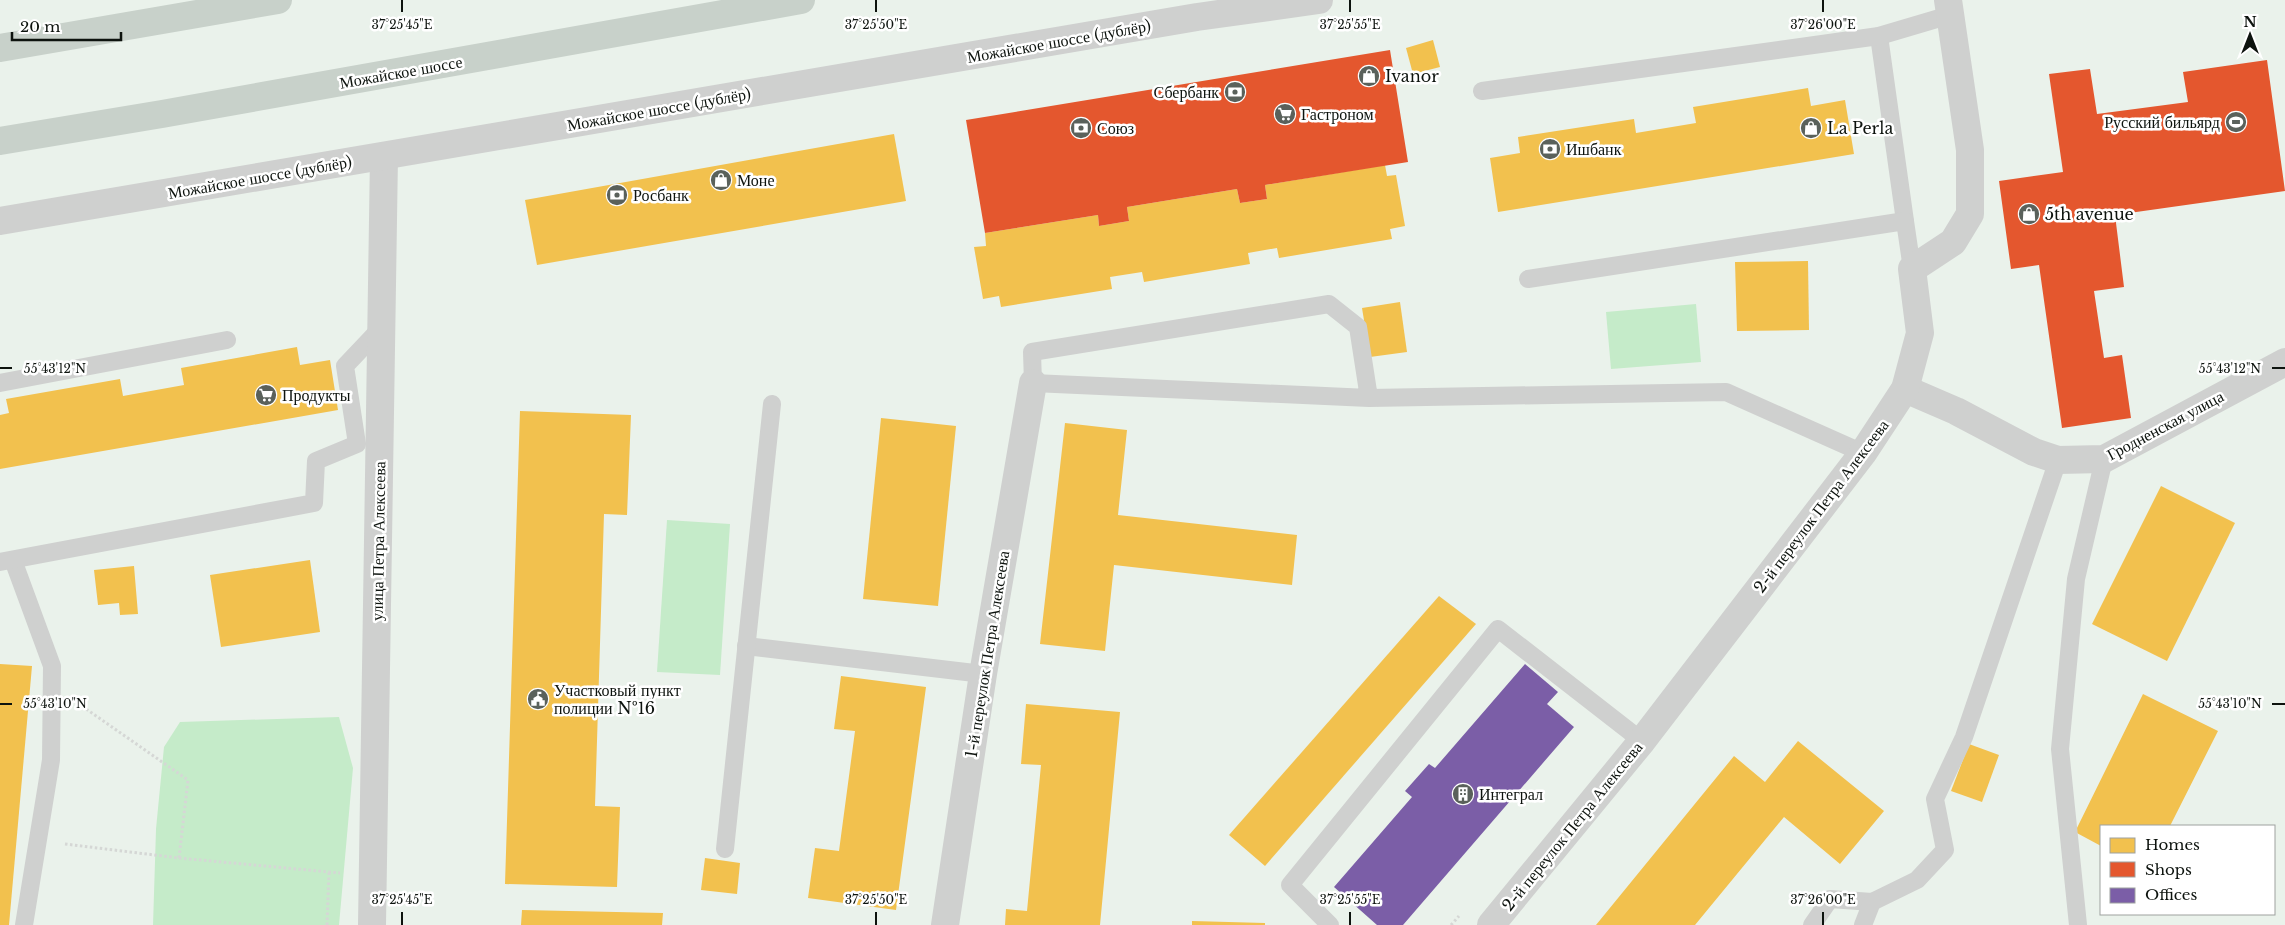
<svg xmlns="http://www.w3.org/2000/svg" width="2285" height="925" font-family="'Libre Baskerville',serif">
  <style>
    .green { fill: #c5ebc9 }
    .homes { fill: #f2c14e }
    .shops { fill: #e4572e }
    .offices { fill: #7b5ea7 }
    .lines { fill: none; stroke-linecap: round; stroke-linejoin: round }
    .path { stroke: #d5d7d5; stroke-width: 3; stroke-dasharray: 2.5 2.5; stroke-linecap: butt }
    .service { stroke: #cfd0cf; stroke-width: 18 }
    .minor { stroke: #cfd0cf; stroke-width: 28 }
    .secondary { stroke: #cfd0cf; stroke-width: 28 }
    .primary { stroke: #c8d1ca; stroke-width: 28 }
    .ticks { fill: none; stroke: #0d130e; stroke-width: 2 }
    .labels { text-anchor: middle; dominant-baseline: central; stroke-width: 5; stroke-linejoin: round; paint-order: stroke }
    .street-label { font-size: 16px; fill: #0d130e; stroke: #fff }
    .poi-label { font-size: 16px; fill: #0d130e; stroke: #fff; text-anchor: start }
    .ticks-label { font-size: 12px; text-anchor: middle; fill: #0d130e; stroke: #fff; stroke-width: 5; stroke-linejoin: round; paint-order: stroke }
  </style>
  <rect width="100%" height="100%" fill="#eaf2eb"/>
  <g class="green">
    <polygon points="1696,304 1701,362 1611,369 1606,312"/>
    <polygon points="667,520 730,524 720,675 657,672"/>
    <polygon points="339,717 353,768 339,925 153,925 156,829 164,747 180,722"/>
  </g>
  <g class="homes">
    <polygon points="1433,40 1440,67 1413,74 1406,48"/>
    <polygon points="1808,88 1811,106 1845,100 1854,154 1498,212 1490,158 1520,153 1518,137 1634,119 1636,133 1696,123 1693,107"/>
    <polygon points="894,134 906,201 537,265 525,200"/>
    <polygon points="1385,165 1387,176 1396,175 1405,226 1390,229 1392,239 1279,258 1277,248 1248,253 1250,264 1144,282 1142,272 1110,277 1112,289 1001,307 999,296 983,299 974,247 986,246 985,233 1098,215 1099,226 1129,221 1127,207 1237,189 1240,203 1267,199 1265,185"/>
    <polygon points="1808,261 1809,330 1737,331 1735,262"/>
    <polygon points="1400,302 1407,352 1370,357 1362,308"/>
    <polygon points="297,347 300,365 330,360 338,410 0,469 0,415 9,413 6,399 120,379 123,396 184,385 181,368"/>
    <polygon points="520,411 631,415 627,515 604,514 595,806 620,807 617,887 505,884"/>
    <polygon points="881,418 956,426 938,606 863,599"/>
    <polygon points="1065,423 1127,430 1118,515 1297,535 1292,585 1114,565 1105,651 1040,644"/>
    <polygon points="2161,486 2235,523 2167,661 2092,624"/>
    <polygon points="310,560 320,632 221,647 210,575"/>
    <polygon points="134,566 138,614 120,615 119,603 98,605 94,570"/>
    <polygon points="1439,596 1476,624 1265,866 1229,835"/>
    <polygon points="0,664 32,666 9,925 0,925"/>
    <polygon points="841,676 926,687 896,910 808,898 815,848 839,851 855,731 834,729"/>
    <polygon points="2143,694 2218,731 2170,826 2101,826 2101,846 2075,832"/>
    <polygon points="1026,704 1120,712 1100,925 1005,925 1006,909 1027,911 1041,765 1021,764"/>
    <polygon points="1798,741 1884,811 1840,864 1784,817 1695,925 1596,925 1734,756 1765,782"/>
    <polygon points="1969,744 1999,755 1982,802 1951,791"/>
    <polygon points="705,858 740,863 737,894 701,890"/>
    <polygon points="522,910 663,913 662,925 521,925"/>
    <polygon points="1192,921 1265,923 1265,925 1192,925"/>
  </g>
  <g class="shops">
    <polygon points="1390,50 1408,162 1265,185 1267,199 1240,203 1237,189 1127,207 1129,221 1099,226 1098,215 985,233 966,120"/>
    <polygon points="2267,60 2285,191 2115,215 2124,287 2094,291 2104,358 2122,355 2131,418 2062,428 2039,265 2011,269 1999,181 2063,172 2049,74 2090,69 2097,114 2188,102 2183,72"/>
  </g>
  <polygon class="offices" points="1525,664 1558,692 1547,704 1574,727 1403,925 1377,925 1334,887 1412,797 1405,791 1429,764 1435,768"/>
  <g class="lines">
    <g class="path">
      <polyline points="65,844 179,858 188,780 79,704"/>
      <polyline points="179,858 340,873"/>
      <polyline points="327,925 329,872"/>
      <polyline points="1451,925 1459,916"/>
    </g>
    <g class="service">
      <polyline points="1879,36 1905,221"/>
      <polyline points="1482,91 1879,36 1950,15"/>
      <polyline points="1528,279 1905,221 1912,269"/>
      <polyline points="0,383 227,340"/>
      <polyline points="1369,398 1033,383 1032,352 1329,304 1358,327 1369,398 1726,392 1863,453"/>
      <polyline points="13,560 52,666 51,760 24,925"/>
      <polyline points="0,562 314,503 316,461 357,444 345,366 381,328"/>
      <polyline points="746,646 983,674"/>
      <polyline points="725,849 772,404"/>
      <polyline points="1330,925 1290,885 1498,629 1642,741"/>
      <polyline points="1812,925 1830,899 1872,902 1917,880 1945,850 1935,799 1964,737 2058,460"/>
      <polyline points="1863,925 1872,902"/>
      <polyline points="2078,925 2060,749 2076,579 2104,459"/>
    </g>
    <g class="minor">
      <polyline points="1905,389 1956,411 2034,452 2058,460 2104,459 2285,362"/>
      <polyline points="372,925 384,156"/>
      <polyline points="945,925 983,674 1033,383"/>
      <polyline points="1491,925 1642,741 1863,453 1905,389 1920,333 1912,269 1953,242 1970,214 1970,150 1948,0"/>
    </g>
    <polyline class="secondary" points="0,221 1197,17 1319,0"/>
    <g class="primary">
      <polyline points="0,48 278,0"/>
      <polyline points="0,141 162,114 801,0"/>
    </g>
  </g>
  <path class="ticks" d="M402,0V12M876,0V12M1350,0V12M1823,0V12M0,368H12M2272,368H2285M0,704H12M2272,704H2285M402,912V925M876,912V925M1350,912V925M1823,912V925"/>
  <defs>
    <g id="shop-disc" transform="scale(1.125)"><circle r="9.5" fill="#5a615b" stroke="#fff"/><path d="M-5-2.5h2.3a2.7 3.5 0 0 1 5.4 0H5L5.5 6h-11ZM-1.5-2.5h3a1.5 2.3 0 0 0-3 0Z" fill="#fff"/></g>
    <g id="bank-disc" transform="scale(1.125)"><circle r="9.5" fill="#5a615b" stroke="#fff"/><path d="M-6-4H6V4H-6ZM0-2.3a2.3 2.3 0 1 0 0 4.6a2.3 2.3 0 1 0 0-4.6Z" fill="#fff"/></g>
    <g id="supermarket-disc" transform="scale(1.125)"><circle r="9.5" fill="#5a615b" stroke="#fff"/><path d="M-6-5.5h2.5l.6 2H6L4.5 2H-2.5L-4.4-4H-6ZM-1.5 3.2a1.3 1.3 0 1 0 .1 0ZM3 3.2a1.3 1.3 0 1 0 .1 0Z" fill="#fff"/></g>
    <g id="stadium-disc" transform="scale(1.125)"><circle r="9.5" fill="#5a615b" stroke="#fff"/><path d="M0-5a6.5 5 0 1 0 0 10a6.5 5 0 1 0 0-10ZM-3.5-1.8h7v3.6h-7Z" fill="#fff"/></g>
    <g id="civic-disc" transform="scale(1.125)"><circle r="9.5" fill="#5a615b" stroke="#fff"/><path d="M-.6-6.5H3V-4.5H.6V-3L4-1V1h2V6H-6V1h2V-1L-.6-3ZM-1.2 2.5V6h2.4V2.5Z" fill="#fff"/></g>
    <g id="building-disc" transform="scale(1.125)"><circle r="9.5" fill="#5a615b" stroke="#fff"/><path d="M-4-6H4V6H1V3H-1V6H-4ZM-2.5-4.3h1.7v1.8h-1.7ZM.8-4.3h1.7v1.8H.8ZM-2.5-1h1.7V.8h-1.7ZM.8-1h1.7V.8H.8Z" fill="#fff"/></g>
  </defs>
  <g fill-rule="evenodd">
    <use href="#shop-disc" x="1369" y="76"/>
    <use href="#bank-disc" x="1235" y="92"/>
    <use href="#supermarket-disc" x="1285" y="114"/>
    <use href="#stadium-disc" x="2236" y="122"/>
    <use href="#bank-disc" x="1081" y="128"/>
    <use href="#shop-disc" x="1811" y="128"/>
    <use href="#bank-disc" x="1550" y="149"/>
    <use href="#shop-disc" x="721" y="180"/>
    <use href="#bank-disc" x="617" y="195"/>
    <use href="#shop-disc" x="2029" y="214"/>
    <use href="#supermarket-disc" x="266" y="395"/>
    <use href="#civic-disc" x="538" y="699"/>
    <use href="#building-disc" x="1463" y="794"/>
  </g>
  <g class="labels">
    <g class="street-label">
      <text transform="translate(1059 41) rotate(-10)">Можайское шоссе (дублёр)</text>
      <text transform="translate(401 72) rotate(-10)">Можайское шоссе</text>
      <text transform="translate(659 109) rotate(-10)">Можайское шоссе (дублёр)</text>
      <text transform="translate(260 177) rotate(-10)">Можайское шоссе (дублёр)</text>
      <text transform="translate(2165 425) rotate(-28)">Гродненская улица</text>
      <text transform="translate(1821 506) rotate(-53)">2-й переулок Петра Алексеева</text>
      <text transform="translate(378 541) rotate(-89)">улица Петра Алексеева</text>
      <text transform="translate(987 654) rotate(-81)">1-й переулок Петра Алексеева</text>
      <text transform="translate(1572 826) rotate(-51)">2-й переулок Петра Алексеева</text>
    </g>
    <g class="poi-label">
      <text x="1385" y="76">Ivanor</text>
      <text x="1219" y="92" text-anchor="end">Сбербанк</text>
      <text x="1301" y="114">Гастроном</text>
      <text x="2220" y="122" text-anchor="end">Русский бильярд</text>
      <text x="1097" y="128">Союз</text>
      <text x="1827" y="128">La Perla</text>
      <text x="1566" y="149">Ишбанк</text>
      <text x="737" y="180">Моне</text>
      <text x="633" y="195">Росбанк</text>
      <text x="2045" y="214">5th avenue</text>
      <text x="282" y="395">Продукты</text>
      <text x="554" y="690">Участковый пункт<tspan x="554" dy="18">полиции №16</tspan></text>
      <text x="1479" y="794">Интеграл</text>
    </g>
  </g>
  <g class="ticks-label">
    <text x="402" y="29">37°25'45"E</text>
    <text x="876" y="29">37°25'50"E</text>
    <text x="1350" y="29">37°25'55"E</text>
    <text x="1823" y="29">37°26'00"E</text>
    <text x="55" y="373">55°43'12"N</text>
    <text x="2230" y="373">55°43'12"N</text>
    <text x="55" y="708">55°43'10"N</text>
    <text x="2230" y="708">55°43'10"N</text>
    <text x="402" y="904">37°25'45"E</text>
    <text x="876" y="904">37°25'50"E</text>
    <text x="1350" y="904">37°25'55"E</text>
    <text x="1823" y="904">37°26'00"E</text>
  </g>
  <rect x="2100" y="825" width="175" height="90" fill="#ffffff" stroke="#9ea19f"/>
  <rect x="2110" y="838" width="25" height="15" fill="#f2c14e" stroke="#9ea19f"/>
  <text x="2145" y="850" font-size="15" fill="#0d130e">Homes</text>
  <rect x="2110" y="862" width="25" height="15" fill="#e4572e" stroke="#9ea19f"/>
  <text x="2145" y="875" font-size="15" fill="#0d130e">Shops</text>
  <rect x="2110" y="888" width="25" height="15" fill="#7b5ea7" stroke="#9ea19f"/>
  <text x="2145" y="900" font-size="15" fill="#0d130e">Offices</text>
  <g transform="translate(2250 35)" stroke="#ffffff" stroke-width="4" paint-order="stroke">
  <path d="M0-4L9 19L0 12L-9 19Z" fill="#0d130e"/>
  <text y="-8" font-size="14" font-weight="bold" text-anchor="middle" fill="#0d130e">N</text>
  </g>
  <path d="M12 32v8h109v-8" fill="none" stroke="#0d130e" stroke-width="2.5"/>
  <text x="20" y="32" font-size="15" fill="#0d130e" stroke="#ffffff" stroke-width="4" paint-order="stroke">20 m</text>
</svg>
